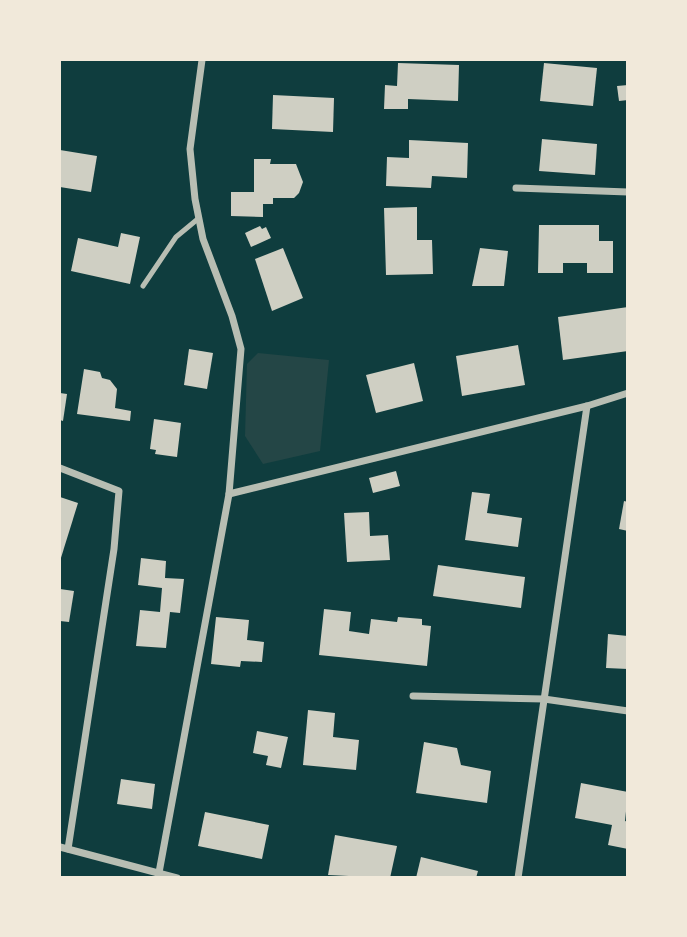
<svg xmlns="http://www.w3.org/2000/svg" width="687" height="937" font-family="'Space Grotesk',sans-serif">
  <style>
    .green { fill: #244646 }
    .building { fill: #cfcfc3 }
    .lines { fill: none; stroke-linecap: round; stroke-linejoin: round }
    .service { stroke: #b8beb3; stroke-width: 5 }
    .minor { stroke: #b8beb3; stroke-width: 7 }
  </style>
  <rect width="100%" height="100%" fill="#0f3d3e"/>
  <polygon class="green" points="258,353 329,360 320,451 263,464 245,436 247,364"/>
  <g class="building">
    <polygon points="398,63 459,65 458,101 408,99 408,109 384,109 385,85 397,86"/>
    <polygon points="544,63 597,68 593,106 540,101"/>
    <polygon points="628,85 628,100 619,101 617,86"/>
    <polygon points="273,95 334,98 333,132 272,129"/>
    <polygon points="542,139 597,144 595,175 539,171"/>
    <polygon points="409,140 468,143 467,178 432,176 431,188 386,186 387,157 409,158"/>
    <polygon points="60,150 97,156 91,192 60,187"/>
    <polygon points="254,159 271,159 270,164 296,164 303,182 299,193 294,198 273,198 273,204 263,204 263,217 231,216 231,192 254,192"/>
    <polygon points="417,207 417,240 432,240 433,274 386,275 384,208"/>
    <polygon points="539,225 599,225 599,241 613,241 613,273 587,273 587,263 563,263 563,273 538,273"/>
    <polygon points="260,226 262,229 266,227 271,238 251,247 245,233"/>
    <polygon points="121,233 140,237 130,284 71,271 78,238 118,247"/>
    <polygon points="283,248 303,298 272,311 255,259"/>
    <polygon points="480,248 508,251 504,286 472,286"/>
    <polygon points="628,307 628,351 563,360 558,317"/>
    <polygon points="518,345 525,385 462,396 456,356"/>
    <polygon points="189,349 213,353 207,389 184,385"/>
    <polygon points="414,363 423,401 376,413 366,375"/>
    <polygon points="84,369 100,372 102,378 110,380 117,389 115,408 131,411 130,421 77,414"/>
    <polygon points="60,393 67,394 63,421 60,420"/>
    <polygon points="154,419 181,423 177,457 155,454 156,450 150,449"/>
    <polygon points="396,471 400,486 373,493 369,478"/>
    <polygon points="472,492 490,494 487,513 522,518 518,547 465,540"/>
    <polygon points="60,497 78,503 60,561"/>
    <polygon points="624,501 628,502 628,531 619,529"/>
    <polygon points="369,512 370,536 388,535 390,560 347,562 344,513"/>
    <polygon points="141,558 166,561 165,578 184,579 180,613 170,612 166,648 136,646 140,610 160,612 162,588 138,585"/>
    <polygon points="438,565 525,577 521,608 433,596"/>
    <polygon points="60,589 74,591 69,622 60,621"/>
    <polygon points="324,609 351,612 349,631 369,634 371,619 397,622 398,617 422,619 422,625 431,626 427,666 319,655"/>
    <polygon points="216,617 249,620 247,640 264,642 262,662 241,661 240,667 211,664"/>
    <polygon points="608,634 628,636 628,669 606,668"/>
    <polygon points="308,710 335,713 333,737 359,740 356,770 303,765"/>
    <polygon points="257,731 288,737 281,768 266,765 268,756 253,753"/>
    <polygon points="424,742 457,748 461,765 491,771 487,803 416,793"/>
    <polygon points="121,779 155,784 152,809 117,804"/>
    <polygon points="581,783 628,792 625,821 628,822 628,849 608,845 612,825 575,818"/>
    <polygon points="205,812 269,825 262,859 198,846"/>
    <polygon points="335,835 397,846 390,878 328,875"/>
    <polygon points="421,857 478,871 476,878 416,878"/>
  </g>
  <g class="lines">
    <polyline class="service" points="143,286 176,237 199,218"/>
    <g class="minor">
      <polyline points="516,188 628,192"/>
      <polyline points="60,468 119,491 114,549 68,849"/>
      <polyline points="229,494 587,406 628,393"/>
      <polyline points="413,696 544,699 628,711"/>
      <polyline points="60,847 177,878"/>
      <polyline points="158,878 229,494 241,349 232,316 203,239 195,199 190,149 202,60"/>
      <polyline points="518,878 587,406"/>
    </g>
  </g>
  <rect width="687" height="937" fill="none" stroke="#f1e9da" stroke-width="122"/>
</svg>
